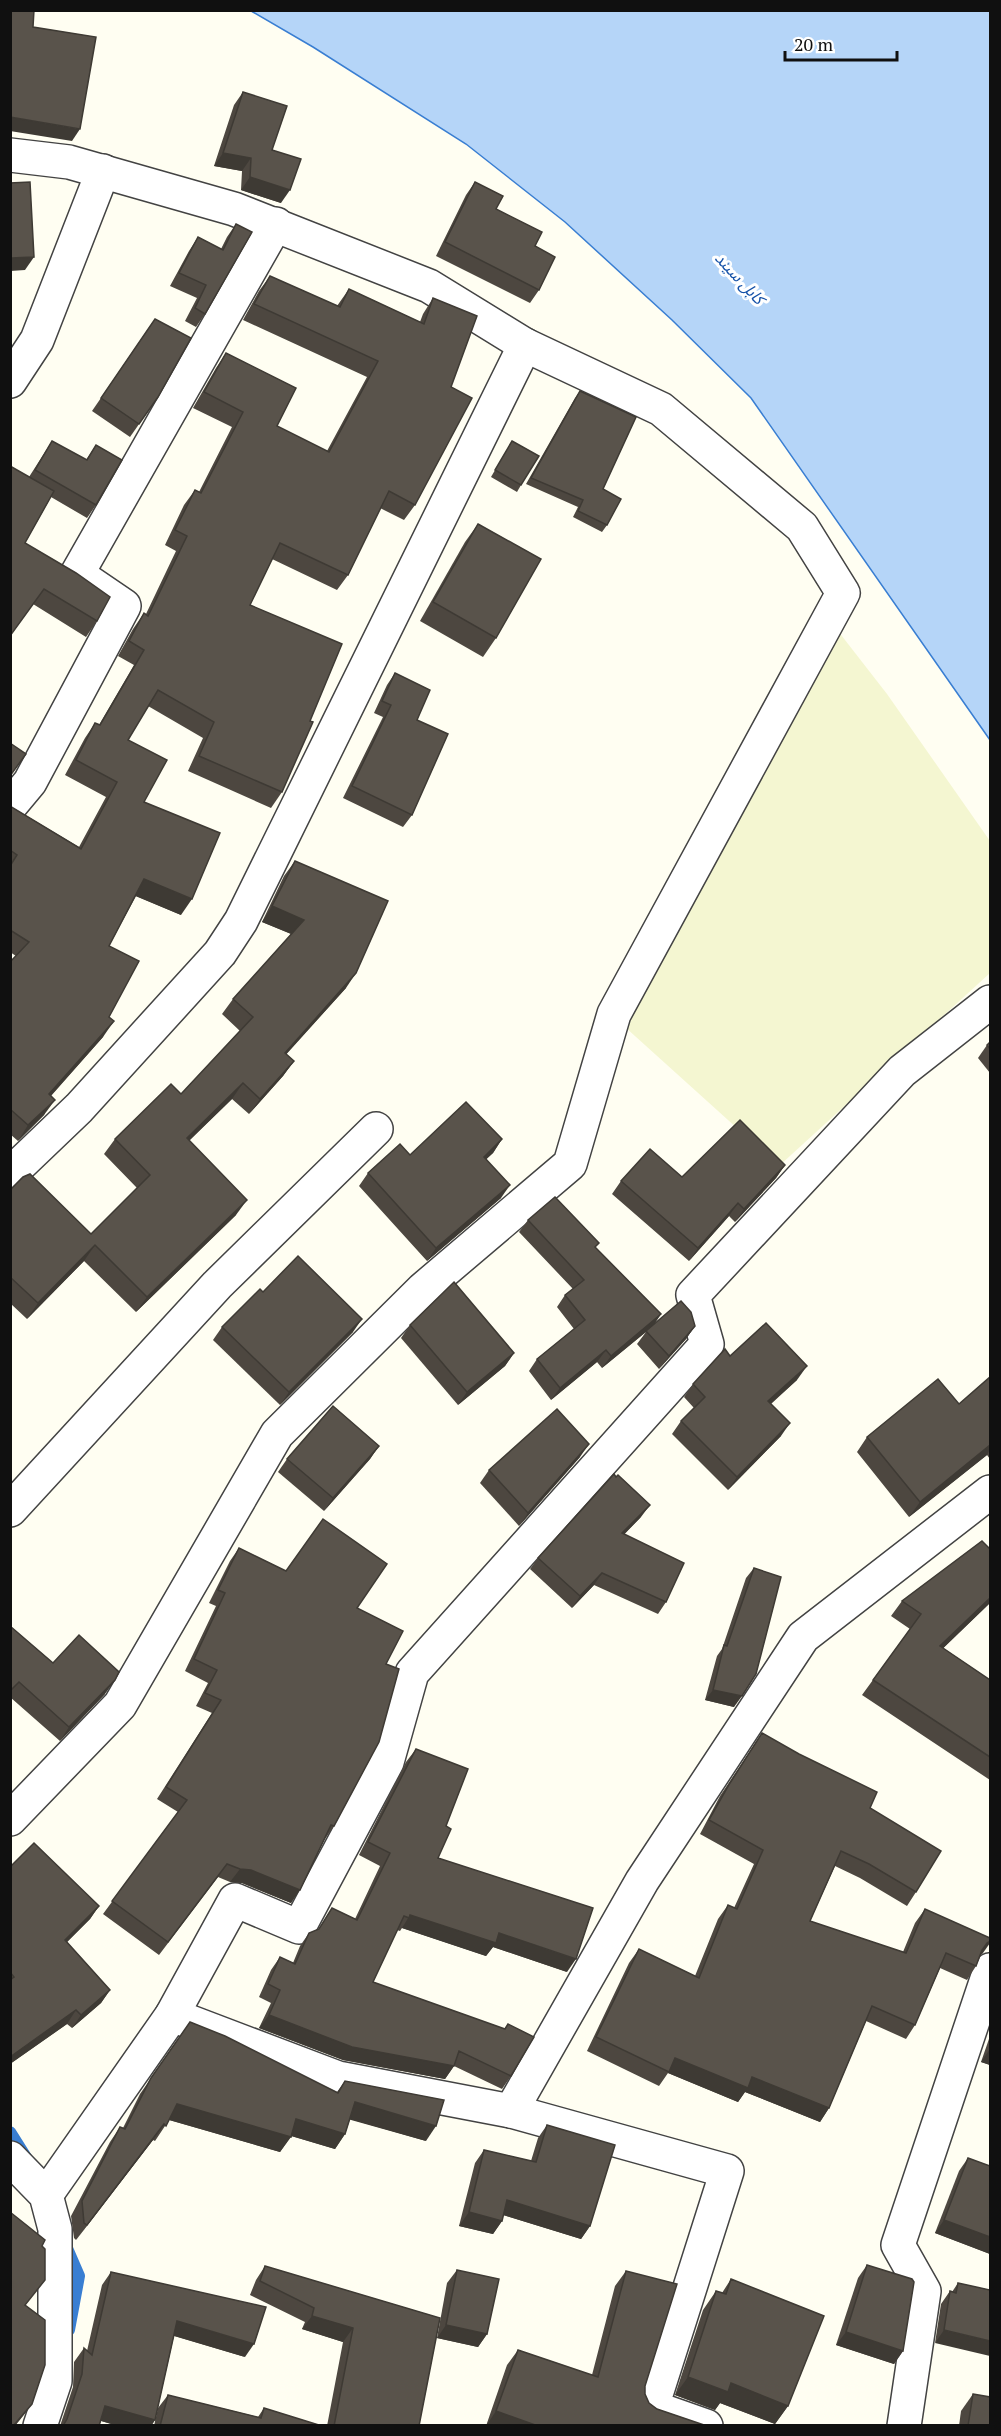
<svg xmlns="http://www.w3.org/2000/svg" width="1001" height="2436" font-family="'PT Serif','Noto Sans Arabic',serif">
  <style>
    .farmland { fill: #f4f6d1 }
    .water { fill: #b5d5f8; stroke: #397ed2; stroke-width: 1.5 }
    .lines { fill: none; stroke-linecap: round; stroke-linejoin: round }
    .stream { stroke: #397ed2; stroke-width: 12 }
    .minor-casing { stroke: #434343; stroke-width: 36 }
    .minor { stroke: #fff; stroke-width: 33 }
    .wall { fill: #4d4740 }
    .shaded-wall { fill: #3e3a34 }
    .building { fill: #59534b; stroke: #3e3a34; stroke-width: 1.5 }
    .labels { text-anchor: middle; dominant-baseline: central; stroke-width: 6; stroke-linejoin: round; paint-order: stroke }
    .water-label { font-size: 16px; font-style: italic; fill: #1350a7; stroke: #fff }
  </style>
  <rect width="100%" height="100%" fill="#fffef2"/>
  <polygon class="farmland" points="838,631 887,694 990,841 990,973 779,1166 625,1027"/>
  <polygon class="water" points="251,11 990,11 990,740 751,398 672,320 565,222 466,144 313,47"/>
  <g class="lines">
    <g class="stream">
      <polyline points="10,2132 27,2159"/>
      <polyline points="66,2246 79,2276 69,2330"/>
    </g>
    <g class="minor-casing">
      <g id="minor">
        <polyline points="10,155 69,162 234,209 429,286 525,345 661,409 802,527 843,593 614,1014 570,1164 423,1289 277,1434 120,1705 10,1819"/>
        <polyline points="10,381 37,340 103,171"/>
        <polyline points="10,806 30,782 124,606 77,574 276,224"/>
        <polyline points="10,1174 79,1108 220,953 241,921 525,345"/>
        <polyline points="10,1510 217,1285 376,1129"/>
        <polyline points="172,2015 338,2078 511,2111"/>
        <polyline points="10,2158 46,2195 55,2229 55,2381 40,2426"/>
        <polyline points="46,2195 172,2015 235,1900 299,1927 387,1762 412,1673 707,1344 693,1295 902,1071 990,1002"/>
        <polyline points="706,2426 652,2407 727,2171 511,2111 642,1881 803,1637 990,1492"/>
        <polyline points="904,2426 924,2291 898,2245 990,1970"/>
      </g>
    </g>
    <use href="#minor" class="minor"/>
  </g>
  <g class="wall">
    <polygon points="243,92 272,150 281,203 241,190 242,171 214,166 234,105"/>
    <polygon points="475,182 496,209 535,246 539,290 530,303 436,256 466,195"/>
    <polygon points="236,224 205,314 196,327 185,321 197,298 170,286 189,251 198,237 221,249 227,237"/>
    <polygon points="270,276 337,306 349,289 420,322 423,314 433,298 451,387 415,505 404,520 380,508 348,575 337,590 272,559 250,605 310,721 282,792 271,808 188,771 203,738 148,706 128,740 144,802 181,915 136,896 109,946 109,1017 103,1037 51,1096 44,1115 18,1141 10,1134 10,962 16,956 10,952 10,806 79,847 106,797 65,775 85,738 95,723 99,725 134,665 118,656 133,629 144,613 146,614 176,551 165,545 184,505 195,490 199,492 232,427 193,408 216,368 226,353 277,426 327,451 367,377 243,320 259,291"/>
    <polygon points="155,319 158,397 130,437 92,411"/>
    <polygon points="580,391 603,489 607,525 602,532 573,517 578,507 526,484 575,398"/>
    <polygon points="52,441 86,460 96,445 96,505 87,518 51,497 25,543 97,621 86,637 33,604 10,636 29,477"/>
    <polygon points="512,441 521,485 517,492 491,477"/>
    <polygon points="478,524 496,638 483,657 420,621 465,542"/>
    <polygon points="395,673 417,720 412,815 403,827 343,798 383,717 374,713 387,685"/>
    <polygon points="295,861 346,988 286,1054 294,1061 283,1076 249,1114 232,1099 189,1141 236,1215 136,1312 84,1261 27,1319 10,1303 10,1190 91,1234 137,1188 104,1154 115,1139 181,1094 240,1031 222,1014 233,999 291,934 262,922 284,876"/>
    <polygon points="990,1042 990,1073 978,1058 987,1045"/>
    <polygon points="502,1139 493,1153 486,1159 501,1198 427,1261 359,1186 368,1173 410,1155"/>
    <polygon points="785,1165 776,1178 735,1222 729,1216 689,1261 612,1194 621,1181 682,1177"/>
    <polygon points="528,1220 596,1248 661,1314 654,1324 695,1326 686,1339 659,1369 637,1344 646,1332 602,1368 597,1362 551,1400 529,1371 537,1359 574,1329 557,1307 565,1295 573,1289 519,1232"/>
    <polygon points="410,1325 514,1353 505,1366 458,1405 401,1338"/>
    <polygon points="222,1327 353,1332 280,1405 213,1340"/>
    <polygon points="730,1356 797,1380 771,1404 781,1436 728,1490 672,1434 681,1421 694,1408 684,1397 693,1384"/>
    <polygon points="990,1377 990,1459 987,1455 909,1517 857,1452 867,1437 959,1404"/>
    <polygon points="379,1446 370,1459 324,1511 278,1472 287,1459"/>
    <polygon points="580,1457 519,1526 480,1483 489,1470"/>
    <polygon points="641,1517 624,1534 666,1602 658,1614 594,1585 572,1608 530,1569 538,1558"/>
    <polygon points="239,1548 357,1608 386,1664 334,1826 325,1839 291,1903 242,1883 230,1882 218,1877 159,1955 103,1914 178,1812 157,1799 212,1713 196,1706 208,1683 185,1671 216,1606 209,1603 230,1561"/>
    <polygon points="990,1549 990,1603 943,1648 990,1680 990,1780 862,1695 910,1629 891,1616 902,1601"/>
    <polygon points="754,1568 734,1707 705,1700 717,1656 722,1649 746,1578"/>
    <polygon points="10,1626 53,1663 105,1694 60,1741 10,1697"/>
    <polygon points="762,1733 870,1808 916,1892 907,1906 860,1878 835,1866 810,1921 903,1952 915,1923 925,1909 983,1953 981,1955 976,1966 967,1980 940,1968 915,2025 906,2039 866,2021 829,2108 820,2122 745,2092 738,2102 668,2073 659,2086 587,2051 629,1963 639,1949 695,1976 718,1919 728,1905 734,1908 754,1864 700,1834 720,1796"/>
    <polygon points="416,1749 446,1826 438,1858 567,1972 493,1947 486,1956 402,1928 400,1931 397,1930 373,1982 504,2029 508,2024 511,2076 502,2089 454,2066 445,2079 343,2060 259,2028 271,2003 259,1997 271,1970 280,1957 293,1963 300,1946 309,1933 318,1930 332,1908 355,1919 380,1866 359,1855 406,1762"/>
    <polygon points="10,1867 99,1906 90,1919 67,1942 110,1990 101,2003 72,2028 67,2024 10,2064"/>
    <polygon points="190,2022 337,2092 345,2081 426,2141 350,2119 345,2134 335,2149 291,2136 280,2152 169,2120 155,2141 153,2140 76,2240 74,2238 71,2216 110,2142 120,2127 123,2128 140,2094"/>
    <polygon points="990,2036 990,2065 981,2062"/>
    <polygon points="547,2125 590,2226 581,2239 503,2215 502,2221 493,2234 459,2226 475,2163 484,2150 531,2161 538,2138"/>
    <polygon points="968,2158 990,2166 990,2254 935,2233 959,2171"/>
    <polygon points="867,2265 903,2351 894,2364 836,2345 858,2278"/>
    <polygon points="265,2266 440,2318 419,2426 327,2426 343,2342 302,2329 305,2322 250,2295 256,2280"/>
    <polygon points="457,2270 487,2334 478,2347 437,2338 447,2283"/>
    <polygon points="626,2271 645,2386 645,2394 649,2403 657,2409 707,2426 486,2426 507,2365 518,2350 592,2375 615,2286"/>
    <polygon points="111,2272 245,2357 174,2336 155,2420 151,2426 118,2426 101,2421 99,2426 60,2426 73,2387 74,2362 84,2348 87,2351 102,2285"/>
    <polygon points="731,2279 788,2406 775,2424 720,2403 715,2410 675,2395 703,2310 716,2291 722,2293"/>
    <polygon points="958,2283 990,2290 935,2343 941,2304 950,2291 952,2292"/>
    <polygon points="973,2394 990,2426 959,2426 961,2411"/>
    <polygon points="168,2395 258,2417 264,2408 322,2426 154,2426 158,2408"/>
  </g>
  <g class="shaded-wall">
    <polygon points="10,117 80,129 72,141 10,131"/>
    <polygon points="223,153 251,158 242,171 214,166"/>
    <polygon points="250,177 290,190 281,203 241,190"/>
    <polygon points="34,257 25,270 10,271 10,258"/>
    <polygon points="144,879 192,899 181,915 133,895"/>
    <polygon points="272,906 304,920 294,935 262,922"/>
    <polygon points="356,973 346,988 274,1068 285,1053"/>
    <polygon points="114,1021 103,1037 38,1110 49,1094"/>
    <polygon points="294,1061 283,1076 249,1114 260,1099"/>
    <polygon points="243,1083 232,1099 176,1153 187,1138"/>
    <polygon points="55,1100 44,1115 18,1141 28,1125"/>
    <polygon points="502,1139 493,1153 475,1170 484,1157"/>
    <polygon points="785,1165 776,1178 735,1222 744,1209"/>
    <polygon points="510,1185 501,1198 427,1261 436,1248"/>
    <polygon points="247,1200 236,1215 136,1312 147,1297"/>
    <polygon points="738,1203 729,1216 689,1261 698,1248"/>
    <polygon points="95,1245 84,1261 27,1319 38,1303"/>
    <polygon points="661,1314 653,1326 602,1368 611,1356"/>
    <polygon points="362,1319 353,1332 280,1405 289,1392"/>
    <polygon points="695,1326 686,1339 659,1369 669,1356"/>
    <polygon points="606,1350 597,1362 551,1400 560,1388"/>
    <polygon points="514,1353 505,1366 458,1405 467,1392"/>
    <polygon points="807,1366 797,1380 759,1414 768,1401"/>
    <polygon points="790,1423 781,1436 728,1490 737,1477"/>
    <polygon points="589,1444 580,1457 519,1526 528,1513"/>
    <polygon points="990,1445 990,1449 987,1455 909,1517 920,1502"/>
    <polygon points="379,1446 370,1459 324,1511 333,1498"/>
    <polygon points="650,1505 641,1517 614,1545 622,1533"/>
    <polygon points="602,1573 594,1585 572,1608 580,1596"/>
    <polygon points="990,1598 990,1603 930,1661 940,1646"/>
    <polygon points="115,1680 105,1694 60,1741 69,1727"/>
    <polygon points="713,1690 742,1696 734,1707 705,1700"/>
    <polygon points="240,1869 251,1870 300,1890 291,1903 242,1883 230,1882"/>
    <polygon points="99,1906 90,1919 56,1953 65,1940"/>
    <polygon points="410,1915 499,1933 576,1959 567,1972 493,1947 486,1956 402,1928"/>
    <polygon points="990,1941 990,1943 983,1953 977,1956 987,1943"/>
    <polygon points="110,1990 101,2003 72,2028 81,2015"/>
    <polygon points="76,2010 67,2024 10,2064 10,2057"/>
    <polygon points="269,2015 454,2066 445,2079 343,2060 259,2028"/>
    <polygon points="990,2049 990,2065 981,2062"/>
    <polygon points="675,2058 752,2077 829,2108 820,2122 745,2092 738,2102 668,2073"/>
    <polygon points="355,2102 436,2126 426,2141 344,2118"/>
    <polygon points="177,2104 291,2137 280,2152 166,2119"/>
    <polygon points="296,2119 345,2134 335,2149 285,2134"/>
    <polygon points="164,2124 153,2140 76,2240 87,2225"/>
    <polygon points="507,2200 590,2226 581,2239 497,2213"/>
    <polygon points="469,2212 502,2221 493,2234 459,2226"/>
    <polygon points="944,2220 990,2237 990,2254 935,2233"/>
    <polygon points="312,2316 353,2328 343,2342 302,2329"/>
    <polygon points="177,2321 254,2344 245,2357 168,2334"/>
    <polygon points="446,2325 487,2334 478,2347 437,2338"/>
    <polygon points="944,2330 990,2341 990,2356 935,2343"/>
    <polygon points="846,2332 903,2351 894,2364 836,2345"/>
    <polygon points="688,2377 731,2383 788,2406 775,2424 720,2403 715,2410 675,2395"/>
    <polygon points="32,2404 23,2416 15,2426 13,2426"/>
    <polygon points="105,2406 155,2420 151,2426 118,2426 95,2419"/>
    <polygon points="496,2411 538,2426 486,2426"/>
  </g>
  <g class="building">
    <polygon points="10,10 34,10 33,27 96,37 80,129 10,117"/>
    <polygon points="243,92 287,106 272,150 301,159 290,190 250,177 251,158 223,153"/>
    <polygon points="30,182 34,257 10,258 10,183"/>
    <polygon points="475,182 503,196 496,209 542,232 535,246 555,257 539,290 445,242"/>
    <polygon points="236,224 252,232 205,314 195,308 206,285 179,273 198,237 223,250"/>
    <polygon points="270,276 340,307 349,289 424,324 433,298 477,316 451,387 472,398 415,505 389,491 348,575 280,543 250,605 342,644 310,721 313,722 282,792 199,756 214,722 158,690 128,740 167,760 144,802 220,833 192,899 144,879 109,946 139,961 109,1017 114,1021 49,1094 55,1100 28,1125 10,1109 10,962 29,942 10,930 10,866 17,855 10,850 10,806 81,849 117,782 76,760 95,723 100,725 144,650 129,641 144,613 148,616 187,536 175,530 195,490 201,493 243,412 204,392 226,353 296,388 277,426 329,452 378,361 254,304"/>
    <polygon points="155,319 191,338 158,397 139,424 101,398"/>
    <polygon points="580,391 636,417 603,489 621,499 607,525 578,511 583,500 531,478"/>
    <polygon points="52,441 87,460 96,445 122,460 96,505 35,470"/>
    <polygon points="512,441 539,456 521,485 495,470"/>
    <polygon points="10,466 54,491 25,543 76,573 110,597 97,621 44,589 10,636"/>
    <polygon points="478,524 541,559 496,638 433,602"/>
    <polygon points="395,673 430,690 417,720 448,734 412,815 352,786 391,705 382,701"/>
    <polygon points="10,743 26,754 10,776"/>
    <polygon points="295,861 388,901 356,973 285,1053 294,1061 260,1099 243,1083 187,1138 247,1200 147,1297 95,1245 38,1303 10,1277 10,1190 23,1177 30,1174 91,1234 150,1175 115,1139 171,1084 181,1094 253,1017 233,999 304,920 272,906"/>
    <polygon points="990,1042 990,1049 987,1045"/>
    <polygon points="466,1102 502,1139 484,1157 510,1185 436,1248 368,1173 400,1144 410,1155"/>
    <polygon points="740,1120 785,1165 744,1209 738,1203 698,1248 621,1181 650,1149 682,1177"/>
    <polygon points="555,1197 599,1243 595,1247 661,1314 611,1356 606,1350 560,1388 537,1359 585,1320 565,1295 584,1280 528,1220"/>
    <polygon points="298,1256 362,1319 289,1392 222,1327 260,1289 263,1292"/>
    <polygon points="454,1282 514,1353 467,1392 410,1325"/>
    <polygon points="681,1301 691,1312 695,1326 669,1356 646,1331"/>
    <polygon points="766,1323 807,1366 768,1401 790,1423 737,1477 681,1421 705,1397 693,1384 725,1349 730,1356"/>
    <polygon points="990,1377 990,1445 920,1502 867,1437 938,1379 959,1404"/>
    <polygon points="333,1406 379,1446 333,1498 287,1459"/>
    <polygon points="557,1409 589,1444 528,1513 489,1470"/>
    <polygon points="614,1474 616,1477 618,1475 650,1505 622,1533 684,1563 666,1602 602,1573 580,1596 538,1558"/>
    <polygon points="323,1519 387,1564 357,1608 403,1631 386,1664 399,1669 379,1742 334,1826 331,1825 300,1890 251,1870 240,1869 227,1864 168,1942 112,1901 187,1800 166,1787 221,1700 205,1693 217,1670 194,1659 225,1593 218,1590 239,1548 286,1571"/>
    <polygon points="982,1541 990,1549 990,1598 940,1646 990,1680 990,1757 873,1680 921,1614 902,1601"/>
    <polygon points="754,1568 781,1577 756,1674 742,1696 713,1690 724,1645 727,1646"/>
    <polygon points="10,1626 53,1663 79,1635 119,1672 115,1680 69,1727 19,1682 10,1691"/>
    <polygon points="762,1733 799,1754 877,1792 870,1808 941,1851 916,1892 869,1864 841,1851 810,1921 906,1953 925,1909 990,1938 990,1941 987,1943 982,1950 976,1966 946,1953 915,2025 872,2006 829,2108 752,2077 748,2088 675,2058 669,2072 596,2037 639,1949 699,1978 728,1905 737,1909 763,1850 709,1820 730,1783"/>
    <polygon points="416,1749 468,1769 446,1826 451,1829 438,1858 593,1908 576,1959 499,1933 496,1943 410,1915 409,1918 404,1916 373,1982 505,2029 508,2024 534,2037 511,2076 459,2051 454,2066 352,2047 269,2015 280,1990 268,1984 280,1957 295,1964 309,1933 319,1929 332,1908 357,1920 390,1853 368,1842"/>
    <polygon points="34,1843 99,1906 65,1940 110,1990 81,2015 76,2010 10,2057 10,1980 14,1977 10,1972 10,1867"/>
    <polygon points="190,2022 225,2036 338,2093 345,2081 444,2100 436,2126 355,2102 345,2134 296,2119 291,2137 177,2104 166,2126 164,2124 87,2225 84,2223 82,2201 120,2127 125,2129 151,2078"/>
    <polygon points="547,2125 615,2145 590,2226 507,2200 502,2221 469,2212 484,2150 536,2162"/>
    <polygon points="968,2158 990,2166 990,2237 944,2220"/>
    <polygon points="10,2212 45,2240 42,2246 45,2249 45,2280 25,2305 45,2320 45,2365 32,2404 13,2426 10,2426"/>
    <polygon points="867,2265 912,2279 914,2282 903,2351 846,2332"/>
    <polygon points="265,2266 440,2318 419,2426 334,2426 353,2328 312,2316 314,2308 260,2281"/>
    <polygon points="457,2270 499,2279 487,2334 446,2325"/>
    <polygon points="626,2271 677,2284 645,2386 645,2394 649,2403 657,2409 707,2426 538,2426 496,2411 518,2350 598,2377"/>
    <polygon points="111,2272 266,2307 254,2344 177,2321 155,2420 105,2406 99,2426 63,2426 67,2419 82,2374 84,2348 92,2355"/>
    <polygon points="731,2279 824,2316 788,2406 731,2383 728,2392 688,2377 716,2291 726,2294"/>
    <polygon points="958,2283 990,2290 990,2341 944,2330 950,2291 956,2293"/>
    <polygon points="973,2394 990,2397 990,2426 968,2426"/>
    <polygon points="168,2395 261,2418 264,2408 322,2426 160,2426"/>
  </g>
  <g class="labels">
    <g class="water-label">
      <text transform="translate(740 278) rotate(47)">کابل سيند</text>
    </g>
  </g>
  <rect width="1001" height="2436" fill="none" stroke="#101010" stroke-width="24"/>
  <path d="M785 51v9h112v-9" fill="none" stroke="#101010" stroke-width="3"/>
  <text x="794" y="51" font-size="18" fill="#101010" stroke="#ffffff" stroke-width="4.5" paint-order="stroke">20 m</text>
</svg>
